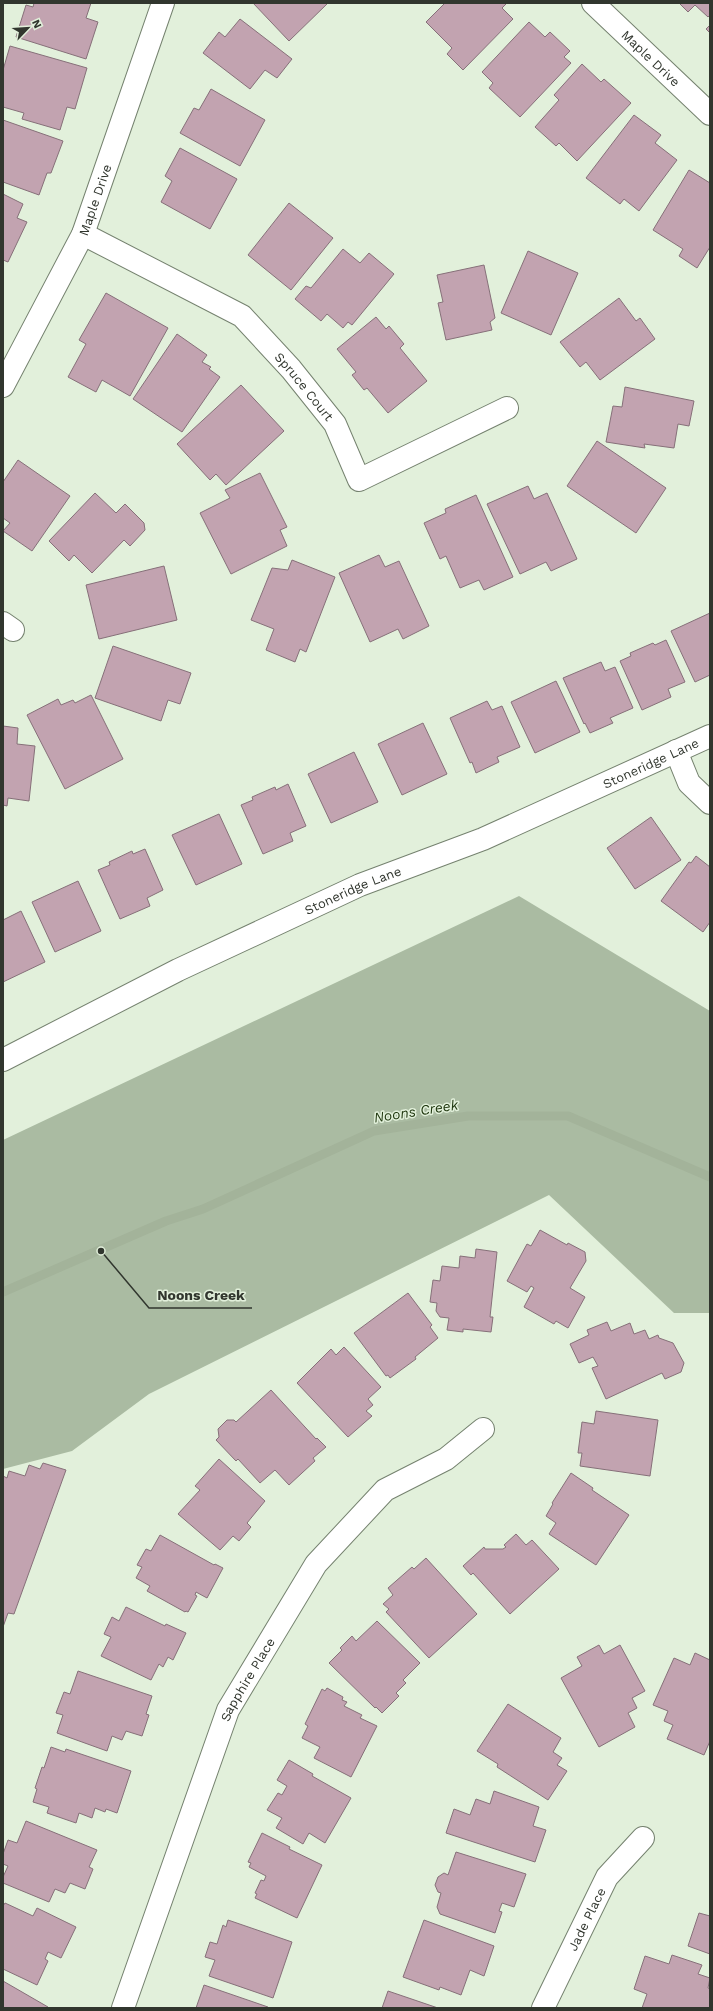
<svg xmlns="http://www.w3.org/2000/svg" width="713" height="2011" font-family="'Work Sans',sans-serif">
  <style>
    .forest { fill: #aabba2 }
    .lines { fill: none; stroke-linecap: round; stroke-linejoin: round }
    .stream { stroke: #a3b39a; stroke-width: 9 }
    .building { fill: #c2a3b0; stroke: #867079 }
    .minor-casing { stroke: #75826f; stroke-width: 24 }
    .minor { stroke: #fff; stroke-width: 22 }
    .labels { text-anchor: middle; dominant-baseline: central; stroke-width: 3; stroke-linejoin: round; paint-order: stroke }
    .street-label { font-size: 13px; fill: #31362e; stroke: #e2f0db }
    .water-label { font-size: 14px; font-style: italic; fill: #203810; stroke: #e2f0db }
    .leader { fill: none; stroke: #31362e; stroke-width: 1.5 }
    .callout-dot { fill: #31362e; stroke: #e2f0db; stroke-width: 1.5 }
    .callout-label { font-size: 14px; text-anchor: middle; font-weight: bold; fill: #31362e; stroke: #e2f0db; stroke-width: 3; stroke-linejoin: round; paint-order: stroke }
  </style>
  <rect width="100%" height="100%" fill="#e2f0db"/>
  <polygon class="forest" points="519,896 710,1011 710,1313 674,1313 549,1195 149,1394 72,1451 3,1469 3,1140"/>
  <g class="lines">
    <polyline class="stream" points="3,1292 166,1221 203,1209 374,1131 468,1116 568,1116 710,1177"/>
  </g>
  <g class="building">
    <polygon points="34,3 91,3 86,18 98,22 86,59 16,37 26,5 33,7"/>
    <polygon points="253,3 328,3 289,41"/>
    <polygon points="445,3 507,3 502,8 513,19 463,70 447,54 452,48 426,22"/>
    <polygon points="679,3 710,3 710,15 708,17 695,5 688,12"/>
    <polygon points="240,19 292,59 277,78 265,70 250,89 203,53 219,32 225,37"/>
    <polygon points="529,22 545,37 550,32 570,51 564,57 571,63 520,117 489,88 493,83 482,72"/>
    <polygon points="710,25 710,33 706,29"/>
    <polygon points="10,46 87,68 75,109 67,107 60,130 22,119 24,113 3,107 3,70"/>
    <polygon points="582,64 601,82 604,79 631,103 577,161 559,143 556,146 535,127 559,100 554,95"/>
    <polygon points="211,89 265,120 240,166 180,133 194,108 199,110"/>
    <polygon points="634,115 661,135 655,143 677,160 639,211 624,199 620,204 586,178"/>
    <polygon points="3,120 63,141 51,173 47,173 39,195 3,182"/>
    <polygon points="180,148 237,179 210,229 161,202 172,181 165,176"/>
    <polygon points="689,170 710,183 710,247 697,268 679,256 683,249 653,230"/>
    <polygon points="3,194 23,204 17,218 27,222 8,262 3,260"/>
    <polygon points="289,203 333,238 291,290 248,255"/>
    <polygon points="343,249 360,263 369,253 394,274 352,325 348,322 343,328 327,314 321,321 295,299 306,286 311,288"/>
    <polygon points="528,251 578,273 551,335 501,313"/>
    <polygon points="484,265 495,318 490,322 492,330 446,340 438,303 443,302 437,275"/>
    <polygon points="106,293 168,328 130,396 102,380 96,392 68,377 86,344 79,340"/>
    <polygon points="619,298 636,321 640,318 655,339 600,380 586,362 580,367 560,342"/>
    <polygon points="376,317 386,329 389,326 404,344 400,348 427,381 388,413 367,388 364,390 352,375 356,372 337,349"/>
    <polygon points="177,334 207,355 202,362 211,367 209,369 220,377 182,432 133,399"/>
    <polygon points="241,385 284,431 226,485 216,474 210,480 177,444"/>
    <polygon points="625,387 694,401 689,426 678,424 674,448 644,444 645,448 606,442 613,406 622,407"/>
    <polygon points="597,441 666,488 636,533 567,486"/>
    <polygon points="18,460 70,496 32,551 3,531 10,523 3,518 3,482"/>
    <polygon points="260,473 287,527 280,530 287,546 231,574 200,513 230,498 225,490"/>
    <polygon points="528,486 534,499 547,493 577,559 551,571 546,562 520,574 487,504"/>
    <polygon points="95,493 116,513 125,504 144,523 145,530 130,546 124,540 92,573 74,555 69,561 49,541"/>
    <polygon points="476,495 513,577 484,590 479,580 460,588 446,556 440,559 424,523 446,513 445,509"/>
    <polygon points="379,555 385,567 399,561 429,626 403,639 398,629 370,642 339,573"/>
    <polygon points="292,560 335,577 306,652 300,649 295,662 266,650 274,629 251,620 272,568 288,570"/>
    <polygon points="164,566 177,620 99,639 86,585"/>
    <polygon points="710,613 710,675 695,682 671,631"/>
    <polygon points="666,640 685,682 668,689 671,697 642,710 620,661 631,656 630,653 653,643 655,645"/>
    <polygon points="113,646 191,673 180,704 168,700 161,721 95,698"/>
    <polygon points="601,662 605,671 615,667 633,708 610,718 613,723 590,733 585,723 584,724 563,678"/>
    <polygon points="556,681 580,732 535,753 511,702"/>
    <polygon points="91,695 123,759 65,789 27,715 58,699 61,705 73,700 75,703"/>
    <polygon points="487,701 492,710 502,706 520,747 497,757 499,762 476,773 472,762 470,763 450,718"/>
    <polygon points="423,723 447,774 402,795 378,744"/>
    <polygon points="3,726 18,728 17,744 35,746 29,801 8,798 7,806 3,805"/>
    <polygon points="354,752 378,802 331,823 308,774"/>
    <polygon points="288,784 306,826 290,833 293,841 263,854 241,805 253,800 252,797 275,787 276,790"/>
    <polygon points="219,814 242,864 196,885 172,835"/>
    <polygon points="651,817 681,860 635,889 607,848"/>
    <polygon points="145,849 163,890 147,898 150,906 120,919 98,870 110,865 109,862 132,851 133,854"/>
    <polygon points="696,856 710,867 710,922 703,932 661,901 689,862 691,863"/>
    <polygon points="78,881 101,931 55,952 32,902"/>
    <polygon points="21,911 45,962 3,982 3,920"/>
    <polygon points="540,1230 567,1245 568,1243 585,1252 586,1261 570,1288 585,1297 568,1328 556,1321 554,1324 524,1307 534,1288 531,1286 527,1292 507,1281 527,1244 531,1246"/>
    <polygon points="476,1249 497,1252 490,1317 493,1317 491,1332 463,1329 463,1332 447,1330 449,1318 440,1317 436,1311 437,1303 430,1302 433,1280 440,1281 442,1266 459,1268 460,1256 475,1258"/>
    <polygon points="408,1293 432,1325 430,1327 438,1338 415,1357 416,1359 390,1378 388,1375 386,1376 354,1333"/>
    <polygon points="607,1322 611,1331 630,1323 634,1334 645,1330 649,1339 658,1335 659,1338 673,1343 684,1363 681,1372 665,1379 662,1373 606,1399 592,1368 598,1366 593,1357 579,1363 570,1344 589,1335 587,1330"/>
    <polygon points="344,1347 381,1387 368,1399 373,1405 366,1411 372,1416 348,1437 297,1383 331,1349 336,1355"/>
    <polygon points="271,1390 316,1439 317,1438 326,1447 313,1458 315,1461 289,1485 275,1470 260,1483 238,1459 236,1461 216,1440 219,1437 218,1429 227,1420 234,1420 236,1422"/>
    <polygon points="596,1411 658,1420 650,1476 580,1466 582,1453 578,1453 582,1422 594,1424"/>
    <polygon points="219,1459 265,1501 247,1523 251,1527 239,1541 233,1536 220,1550 178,1514 200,1490 195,1486"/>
    <polygon points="43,1463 66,1470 14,1614 8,1613 3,1627 3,1476 7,1478 9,1471 25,1476 29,1465 40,1469"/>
    <polygon points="571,1473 593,1488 592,1490 629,1515 596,1565 549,1534 556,1523 546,1516 553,1504 552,1503"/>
    <polygon points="516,1534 526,1545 532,1540 559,1569 510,1614 473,1573 471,1575 463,1566 484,1547 485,1549 503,1549 506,1547 504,1545"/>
    <polygon points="160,1535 214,1565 215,1564 223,1568 207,1598 196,1592 195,1595 197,1596 188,1612 186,1611 185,1612 147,1591 150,1586 136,1578 142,1567 137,1565 146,1549 151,1551"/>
    <polygon points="426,1558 477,1614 429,1658 386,1612 389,1609 383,1604 393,1595 388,1588 412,1567 414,1569"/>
    <polygon points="126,1607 165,1626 166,1624 186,1633 173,1660 168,1657 163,1667 159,1664 151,1680 101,1656 111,1637 104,1634 112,1617 119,1621"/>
    <polygon points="377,1621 420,1663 403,1680 406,1683 396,1693 399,1696 382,1713 376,1707 375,1708 329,1663 342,1650 340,1648 352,1636 356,1641"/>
    <polygon points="599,1645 604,1654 620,1645 645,1691 632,1698 637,1708 628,1713 635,1727 599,1747 561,1678 582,1666 577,1657"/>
    <polygon points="695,1653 710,1660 710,1741 704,1755 667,1739 673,1725 664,1721 668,1711 653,1705 674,1658 690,1665"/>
    <polygon points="78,1671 152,1696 146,1714 149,1715 142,1736 126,1731 122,1740 112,1736 107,1751 57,1733 63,1715 56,1713 64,1692 70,1694"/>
    <polygon points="327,1688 343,1697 342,1700 347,1702 344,1706 362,1715 360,1718 377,1726 351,1777 314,1758 320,1747 302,1738 308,1726 305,1724 322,1689 325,1691"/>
    <polygon points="508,1704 561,1738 553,1752 562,1758 557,1765 567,1771 548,1800 497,1767 498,1764 477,1751"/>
    <polygon points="51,1747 65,1752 66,1749 131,1771 117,1813 106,1809 105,1812 95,1808 92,1818 79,1813 76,1823 47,1813 49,1807 33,1802 37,1789 35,1788 42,1767 44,1768"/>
    <polygon points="289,1760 313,1774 312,1776 351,1798 325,1843 309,1833 303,1844 276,1828 282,1818 267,1810 278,1793 282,1795 287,1786 277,1780"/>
    <polygon points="494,1791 539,1807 533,1826 546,1830 535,1862 446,1833 454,1809 470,1815 476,1799 490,1804"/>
    <polygon points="26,1821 97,1850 89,1867 93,1869 85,1889 70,1883 65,1893 55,1889 49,1902 3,1883 3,1877 8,1866 3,1864 3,1854 8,1840 17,1843"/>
    <polygon points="262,1833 290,1847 289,1849 322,1865 297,1918 255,1898 257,1894 255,1893 261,1880 264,1881 266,1876 249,1867 251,1863 248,1862"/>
    <polygon points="456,1852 526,1874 514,1907 502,1903 499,1911 502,1912 495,1933 440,1914 437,1907 441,1893 438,1892 435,1885 438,1877 444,1873 448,1875"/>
    <polygon points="5,1903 33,1916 37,1908 76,1927 61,1958 48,1952 45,1959 48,1961 37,1985 3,1969 3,1906"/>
    <polygon points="699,1913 710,1916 710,1954 688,1946"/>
    <polygon points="228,1920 292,1942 273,1998 209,1976 215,1960 205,1957 210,1942 217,1944 223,1925 226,1927"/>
    <polygon points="424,1920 494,1946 484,1976 470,1970 461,1995 440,1987 439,1990 403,1977"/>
    <polygon points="672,1955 702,1965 698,1974 710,1978 708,1988 710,1989 710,2008 642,2008 647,1994 634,1989 645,1956 669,1964"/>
    <polygon points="3,1981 48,2007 47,2008 3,2008"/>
    <polygon points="204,1985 268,2007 268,2008 196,2008"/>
    <polygon points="388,1991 438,2008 382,2008"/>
  </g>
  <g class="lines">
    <g class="minor-casing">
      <g id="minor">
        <path id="s1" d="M593,3L710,114"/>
        <path id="s2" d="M83,234L242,316L291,369L335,424L359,480L507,408"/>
        <path id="s3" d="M3,386L83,234L163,3"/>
        <polyline points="3,623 13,630"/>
        <polyline points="676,751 689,783 710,803"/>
        <path id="s4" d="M3,1060L178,970L360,885L483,839L710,736"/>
        <path id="s5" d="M123,2008L228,1710L316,1564L385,1490L446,1459L483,1429"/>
        <path id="s6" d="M543,2008L607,1877L643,1838"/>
      </g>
    </g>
    <use href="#minor" class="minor"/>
  </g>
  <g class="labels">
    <g class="street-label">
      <text stroke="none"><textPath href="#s1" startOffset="80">Maple Drive</textPath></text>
      <text stroke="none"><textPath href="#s3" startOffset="208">Maple Drive</textPath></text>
      <text stroke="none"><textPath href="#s2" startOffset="273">Spruce Court</textPath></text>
      <text stroke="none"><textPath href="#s4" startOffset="713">Stoneridge Lane</textPath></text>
      <text stroke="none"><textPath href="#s4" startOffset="389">Stoneridge Lane</textPath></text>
      <text stroke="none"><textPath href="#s5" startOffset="352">Sapphire Place</textPath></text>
      <text stroke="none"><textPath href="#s6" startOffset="99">Jade Place</textPath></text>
    </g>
    <g class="water-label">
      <text transform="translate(416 1111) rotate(-9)">Noons Creek</text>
    </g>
  </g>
  <path class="leader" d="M101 1251L149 1308H252"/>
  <circle class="callout-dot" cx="101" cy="1251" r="4"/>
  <g class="callout-label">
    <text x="201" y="1300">Noons Creek</text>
  </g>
  <rect width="713" height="2011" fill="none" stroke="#31362e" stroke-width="8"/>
  <g transform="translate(28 28) rotate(65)" stroke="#e2f0db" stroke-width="3" paint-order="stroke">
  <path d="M0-3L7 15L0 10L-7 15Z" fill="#31362e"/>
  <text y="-6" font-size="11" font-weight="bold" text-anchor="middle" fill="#31362e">N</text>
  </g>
</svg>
